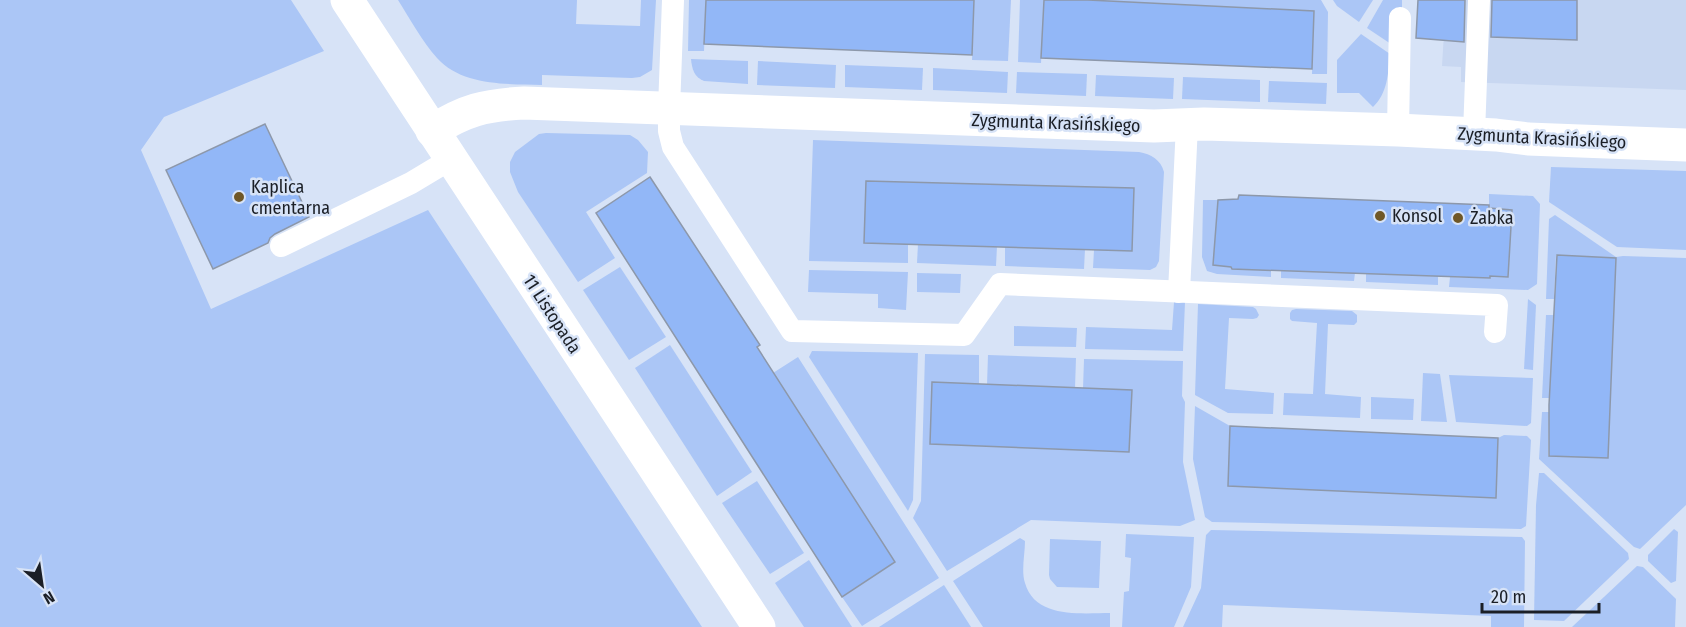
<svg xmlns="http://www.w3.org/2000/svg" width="1686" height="627" font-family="'Fira Sans Condensed',sans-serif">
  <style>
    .built { fill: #c8d7f1 }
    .green { fill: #abc6f6 }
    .building { fill: #92b7f7; stroke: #8d98aa; stroke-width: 1.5 }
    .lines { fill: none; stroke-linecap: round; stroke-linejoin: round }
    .service { stroke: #fff; stroke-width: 22 }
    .minor { stroke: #fff; stroke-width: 33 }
    .tertiary { stroke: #fff; stroke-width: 33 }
    .poi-dot { fill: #6f5727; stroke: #d7e3f7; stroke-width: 2 }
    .labels { text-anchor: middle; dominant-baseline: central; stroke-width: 5; stroke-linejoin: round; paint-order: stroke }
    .street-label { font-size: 18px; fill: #1b1f26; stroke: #d7e3f7 }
    .poi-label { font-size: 18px; fill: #1b1f26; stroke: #d7e3f7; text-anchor: start }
  </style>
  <rect width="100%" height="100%" fill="#d7e3f7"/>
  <polygon class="built" points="1446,0 1686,0 1686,90 1461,82 1461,67 1442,66"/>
  <g class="green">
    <polygon points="0,0 291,0 324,51 164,117 141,150 211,309 428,210 702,627 0,627"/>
    <path d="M398,0H577L576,24L640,26L641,0H656L652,70L640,77L632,78L542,75V85C507,84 462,86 437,58C422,41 410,19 398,0Z"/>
    <polygon points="689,0 706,0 704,51 688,51"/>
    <polygon points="974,0 1011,0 1008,61 972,60"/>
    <polygon points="1020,0 1044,0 1041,63 1018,62"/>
    <polygon points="1088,0 1321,0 1328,12 1327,74 1312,74 1314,11"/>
    <polygon points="1333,0 1373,0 1359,22 1337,6"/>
    <polygon points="1383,0 1402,0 1402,10 1393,10 1391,44 1367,28"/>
    <path d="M1361,34L1390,54C1388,73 1388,93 1373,107L1359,93H1337V60Z"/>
    <path d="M691,59L748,61V84L704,81C694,77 692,69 691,59Z"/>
    <polygon points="758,61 836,65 835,88 757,85"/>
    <polygon points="845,65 923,68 922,90 845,87"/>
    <polygon points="933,68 1008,72 1007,93 933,90"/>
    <polygon points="1017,72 1087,74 1086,96 1016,93"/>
    <polygon points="1096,75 1174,78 1173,99 1095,96"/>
    <polygon points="1183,77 1260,80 1260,102 1182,99"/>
    <polygon points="1269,81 1327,83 1326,104 1268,102"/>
    <polygon points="546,133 630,135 638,140 648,152 647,173 586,212 615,258 578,282 518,192 510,172 510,162 515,152 539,134"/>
    <path d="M813,140L1139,152C1151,154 1161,160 1164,172L1159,261L1156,267L1150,270L1093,268L1094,250H1132L1134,188L867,181L865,242L908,244V263L809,261Z"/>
    <polygon points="1551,167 1686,171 1686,250 1617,247 1549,202"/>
    <polygon points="1489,194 1533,196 1540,204 1537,284 1528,290 1449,287 1450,277 1489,278 1490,276 1508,277 1512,210 1489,208"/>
    <polygon points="1203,200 1218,200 1214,265 1271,270 1271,277 1217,274 1207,271 1202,257"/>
    <polygon points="1555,215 1616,257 1623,256 1686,258 1686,505 1640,549 1634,547 1539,459 1542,412 1549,412 1548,456 1608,458 1616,258 1556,255 1554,299 1546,299 1549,219"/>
    <polygon points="918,244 997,246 996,266 917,263"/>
    <polygon points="1005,247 1085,249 1084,269 1005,266"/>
    <polygon points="620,267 666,337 629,360 583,290"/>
    <polygon points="809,270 908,272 906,310 878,308 878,294 808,292"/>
    <polygon points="1281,270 1355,273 1354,281 1281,278"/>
    <polygon points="917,273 961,274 960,293 917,292"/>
    <polygon points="1366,273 1438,276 1438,285 1366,282"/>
    <polygon points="1528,299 1536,305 1533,370 1524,369"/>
    <polygon points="1174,302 1185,302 1183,351 1085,349 1086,327 1172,330"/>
    <polygon points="1198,304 1253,307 1256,309 1259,315 1257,318 1253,319 1229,318 1225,389 1274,393 1273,414 1228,413 1195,395"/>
    <polygon points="1296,309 1352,311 1357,315 1357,322 1354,325 1328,324 1325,394 1361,397 1360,418 1283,415 1284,393 1313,394 1317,323 1292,321 1290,319 1290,313 1292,310"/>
    <polygon points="1546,315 1553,315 1550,398 1542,398"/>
    <polygon points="1014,326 1077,328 1076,347 1014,346"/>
    <polygon points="670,345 752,472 717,496 635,368"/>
    <polygon points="812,351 918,353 913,500 908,511 809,357"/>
    <polygon points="925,354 979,355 979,384 932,383 930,444 1128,452 1083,389 1084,359 1183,361 1182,396 1185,402 1183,462 1195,520 1180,526 1031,520 947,571 913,518 921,501"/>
    <polygon points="988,355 1076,358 1075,388 987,385"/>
    <polygon points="798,357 939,578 862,626 842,597 895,562 786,394 733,427 720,407"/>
    <polygon points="1423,373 1440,374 1447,422 1421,421"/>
    <polygon points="1449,375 1533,378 1531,423 1527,426 1456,422"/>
    <polygon points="1371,397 1414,399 1413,420 1371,419"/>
    <polygon points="1195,406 1230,426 1228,486 1496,498 1498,438 1504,435 1527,436 1531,440 1526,526 1521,529 1212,522 1205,517 1193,459"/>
    <polygon points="1539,473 1544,473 1628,553 1629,559 1564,621 1534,620 1536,505"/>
    <polygon points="757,481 804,553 770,574 722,503"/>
    <polygon points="1674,529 1678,532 1676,581 1671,583 1648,561 1648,555"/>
    <polygon points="1211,530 1522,537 1525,541 1524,627 1491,627 1491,616 1223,605 1222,627 1183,627 1201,588 1206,535"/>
    <polygon points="1126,534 1194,537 1191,587 1174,627 1122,627 1124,592 1129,591 1131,558 1125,557"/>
    <path d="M1020,538L1025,541C1025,554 1021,571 1025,583C1035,619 1082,613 1110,613V627H983L953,581Z"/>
    <polygon points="1050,539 1101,541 1099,588 1057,587 1050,579 1049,575"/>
    <polygon points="809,560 852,627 804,627 775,583"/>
    <polygon points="1637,566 1643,567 1676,599 1675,627 1572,627"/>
    <polygon points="944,585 971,627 879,627"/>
  </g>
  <g class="building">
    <polygon points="706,0 974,0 972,55 704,44"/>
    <polygon points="1044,0 1088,0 1314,11 1312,69 1041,58"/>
    <polygon points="1418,0 1465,0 1464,42 1416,38"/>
    <polygon points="1492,0 1577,0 1577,40 1491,37"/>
    <polygon points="265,124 309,217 275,234 270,238 268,243 213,269 166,170"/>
    <polygon points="650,177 760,345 757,347 895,562 842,597 596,213"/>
    <polygon points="866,181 1134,188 1132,251 864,243"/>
    <polygon points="1239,195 1489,205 1489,208 1512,210 1508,277 1490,276 1490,278 1232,269 1231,267 1213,265 1218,200 1238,199"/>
    <polygon points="1557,255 1616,258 1608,458 1549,456 1549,405"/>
    <polygon points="932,382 1132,390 1129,452 930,444"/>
    <polygon points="1230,426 1498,438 1496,498 1228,486"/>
  </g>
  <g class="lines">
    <g class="service">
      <polyline points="673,0 669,109 669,131 673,147 792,331 964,335 1000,284 1497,305 1495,332"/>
      <polyline points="1398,130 1400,18"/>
      <polyline points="1474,133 1479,0"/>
      <polyline points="281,246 411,183 451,159"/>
      <polyline points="1179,292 1187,125"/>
    </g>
    <path class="minor" d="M432,131C465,110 485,105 524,103L1154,126L1204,124L1398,130L1496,135L1528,139L1686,145"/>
    <polyline class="tertiary" points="347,0 759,627"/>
  </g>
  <g class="poi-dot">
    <circle cx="239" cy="197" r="6"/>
    <circle cx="1380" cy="216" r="6"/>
    <circle cx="1458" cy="218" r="6"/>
  </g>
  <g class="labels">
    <g class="street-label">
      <text transform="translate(1056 123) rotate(2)">Zygmunta Krasińskiego</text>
      <text transform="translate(1542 138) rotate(3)">Zygmunta Krasińskiego</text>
      <text transform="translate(552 314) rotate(57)">11 Listopada</text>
    </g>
    <g class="poi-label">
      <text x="251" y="187">Kaplica<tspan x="251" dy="21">cmentarna</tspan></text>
      <text x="1392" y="216">Konsol</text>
      <text x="1470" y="218">Żabka</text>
    </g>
  </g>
  <g transform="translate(42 585) rotate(151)" stroke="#d7e3f7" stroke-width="4.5" paint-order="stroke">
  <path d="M0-4.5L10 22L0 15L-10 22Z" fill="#1b1f26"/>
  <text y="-9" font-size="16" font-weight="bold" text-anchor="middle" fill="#1b1f26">N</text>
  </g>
  <path d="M1482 603v9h117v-9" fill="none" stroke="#1b1f26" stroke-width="3"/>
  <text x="1491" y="603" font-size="18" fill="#1b1f26" stroke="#d7e3f7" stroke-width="4.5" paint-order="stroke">20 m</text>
</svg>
